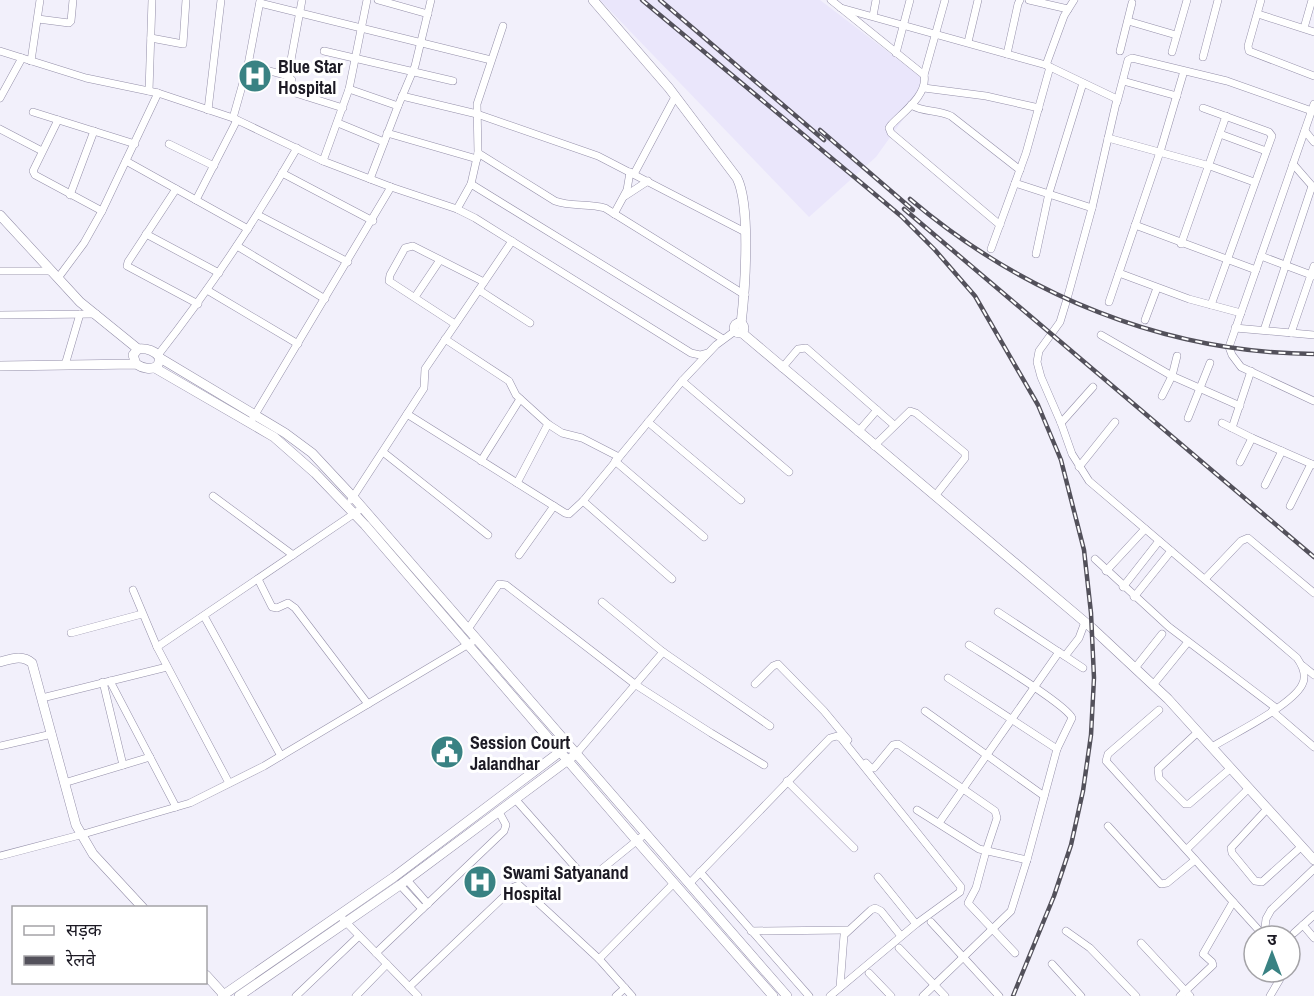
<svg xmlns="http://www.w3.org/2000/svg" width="1314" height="996" font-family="'Archivo Narrow','Noto Sans Devanagari',sans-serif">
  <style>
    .built { fill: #eae6fb }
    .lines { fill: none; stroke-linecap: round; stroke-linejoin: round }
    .street-casing { stroke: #948fa9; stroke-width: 8 }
    .secondary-casing { stroke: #948fa9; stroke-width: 10 }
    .street { stroke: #fff; stroke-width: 7 }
    .secondary { stroke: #fff; stroke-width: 9 }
    .rail-casing { stroke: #53515b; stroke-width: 4.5 }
    .rail { stroke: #fff; stroke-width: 2; stroke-dasharray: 7; stroke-linecap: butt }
    .labels { text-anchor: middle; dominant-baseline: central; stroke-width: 6; stroke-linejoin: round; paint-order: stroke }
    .poi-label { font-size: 18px; font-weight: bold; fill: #1c1a24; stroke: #fff; text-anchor: start }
  </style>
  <rect width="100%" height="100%" fill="#f2f0fb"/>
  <polygon class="built" points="600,0 820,0 929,83 876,157 809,217"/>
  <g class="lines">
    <g class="street-casing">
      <g id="street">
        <polyline points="378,0 428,14"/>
        <path d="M831,0L924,75C928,95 903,112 891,125L889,128L891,133L1000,225"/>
        <polyline points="1029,0 1068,9"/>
        <polyline points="1261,0 1248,46 1249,51 1314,76"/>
        <polyline points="260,3 491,60"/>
        <path d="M841,8L1046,65L1117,99L1092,208L1067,299L1060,322L1039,351L1037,362L1041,377L1061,423L1072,454L1089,481L1297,658C1302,665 1307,676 1302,685C1291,706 1233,734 1212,747"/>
        <polyline points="1258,14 1314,32"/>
        <polyline points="873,16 876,0"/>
        <polyline points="38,19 69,23 71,21 73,0"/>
        <polyline points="1128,21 1176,35"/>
        <polyline points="1304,28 1312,0"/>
        <polyline points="151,38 183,44 186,0"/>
        <polyline points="968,42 978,0"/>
        <polyline points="0,51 86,78 158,93 233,118 323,161 391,187 457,209 475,218 691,353 700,355 707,353"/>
        <polyline points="324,51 453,81"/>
        <polyline points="1120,51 1132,3"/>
        <polyline points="1172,52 1187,0"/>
        <polyline points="896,53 910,0"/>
        <polyline points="1007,54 1018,4 1020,0"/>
        <polyline points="1203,57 1218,0"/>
        <polyline points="31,61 40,0"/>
        <polyline points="248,65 288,76 292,80 290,90 292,92 343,108"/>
        <polyline points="1046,65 1064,16 1074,0"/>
        <polyline points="924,75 945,0"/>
        <polyline points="288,76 302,0"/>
        <polyline points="1123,81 1177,96"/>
        <polyline points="924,88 986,96 1039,108"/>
        <polyline points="349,89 398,106"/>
        <polyline points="149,91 152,0"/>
        <polyline points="402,96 477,114 598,156 745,232"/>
        <polyline points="0,98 22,58"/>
        <polyline points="1117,102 1128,60 1132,58 1227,81 1312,111"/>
        <polyline points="1314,104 1229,347 1232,355 1241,367 1314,401"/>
        <path d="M911,105C925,113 936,109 951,116L1020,170"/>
        <polyline points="1203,108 1269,132 1272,136 1211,305"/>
        <polyline points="208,110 221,0"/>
        <polyline points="33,112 135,144"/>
        <polyline points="233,118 248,65 260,1"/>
        <polyline points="58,120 33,171 35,175 102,211"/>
        <polyline points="338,123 384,142"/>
        <polyline points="0,129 42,151"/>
        <polyline points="1305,131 1314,142"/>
        <polyline points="387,133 477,159"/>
        <polyline points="1220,134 1266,151"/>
        <polyline points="1108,138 1210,166 1254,182"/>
        <polyline points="169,144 214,166"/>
        <path d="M478,153L555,201C571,207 589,203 605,208L745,295"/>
        <polyline points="126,161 248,229"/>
        <polyline points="323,161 349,89 367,0"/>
        <polyline points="1293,164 1314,188"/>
        <polyline points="282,173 373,221"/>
        <polyline points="634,174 675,97"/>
        <polyline points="370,179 398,106 415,66 431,0"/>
        <polyline points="1015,183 1092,208"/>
        <polyline points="471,184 478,153 477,104 503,26"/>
        <polyline points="176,189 128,262 127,266 198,304"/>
        <polyline points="70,195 94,131"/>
        <polyline points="625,196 648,181"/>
        <polyline points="196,200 237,120"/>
        <polyline points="457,209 471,184 723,339"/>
        <polyline points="614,214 627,190 630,172"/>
        <polyline points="258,215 348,262"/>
        <polyline points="1135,225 1256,270"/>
        <polyline points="146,234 219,273"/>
        <polyline points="1181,244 1226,116"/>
        <polyline points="237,246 325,299"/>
        <polyline points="991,249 1026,153 1050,67"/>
        <polyline points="1036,254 1049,193 1083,83"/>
        <polyline points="1261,256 1314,276"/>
        <polyline points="0,271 50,271"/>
        <polyline points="1119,273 1189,299 1241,313"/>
        <polyline points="58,278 84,243 102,211 158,93"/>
        <polyline points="207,290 298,344"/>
        <polyline points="479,290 530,323"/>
        <polyline points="415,297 440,260"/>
        <polyline points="1109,302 1160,152 1184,71"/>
        <polyline points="0,315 96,314"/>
        <polyline points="1145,320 1157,288"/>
        <polyline points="455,324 389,281 390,275 405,248 413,246 484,282"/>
        <polyline points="1235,328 1314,335"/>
        <polyline points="1264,330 1312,186"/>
        <polyline points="1291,333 1314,266"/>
        <polyline points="1101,335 1172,376 1240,406"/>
        <polyline points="445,339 509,381 516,395 548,424 562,433 582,438 619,457"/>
        <path d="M158,355C210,289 255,221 297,148"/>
        <polyline points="65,365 80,314"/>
        <polyline points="782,368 798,349 806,348 894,425"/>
        <polyline points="682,381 789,472"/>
        <polyline points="1162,396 1172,376 1177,356"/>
        <polyline points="407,414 565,513 569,514 583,501 682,381 716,345 735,331"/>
        <polyline points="253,418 391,187"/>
        <polyline points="1188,418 1210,363"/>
        <polyline points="648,422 741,500"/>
        <polyline points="1061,423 1093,387"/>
        <polyline points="1222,423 1252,438 1314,465"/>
        <polyline points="1232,428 1251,371"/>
        <polyline points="858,432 877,410"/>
        <polyline points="874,446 910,411 916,413 965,453 965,458 935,496"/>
        <polyline points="383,452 488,535"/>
        <polyline points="481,461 520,399"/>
        <polyline points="615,461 704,537"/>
        <polyline points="1240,462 1252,438"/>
        <polyline points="1079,467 1115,422"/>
        <polyline points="517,483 548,424"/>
        <polyline points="1265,485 1282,451"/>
        <polyline points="213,496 293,555"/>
        <polyline points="351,500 424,388 425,369 512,241"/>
        <polyline points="583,501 672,579"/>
        <polyline points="1290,506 1311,464"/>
        <polyline points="519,555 554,506"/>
        <polyline points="1095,559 1169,627 1276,708"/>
        <polyline points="1106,571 1145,529"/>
        <polyline points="258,579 272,607 277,608 288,603 295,608 368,704"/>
        <polyline points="1205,579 1241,541 1248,538 1314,593"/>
        <polyline points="1123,587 1159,541"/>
        <polyline points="133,590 157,647 229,783"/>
        <polyline points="1134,597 1171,551"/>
        <polyline points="602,602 663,652 770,726"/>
        <polyline points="998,612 1083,668"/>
        <polyline points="204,616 281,756"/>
        <polyline points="468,629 499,584 506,585 636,685 711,733 764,765"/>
        <polyline points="71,633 142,614"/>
        <polyline points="157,647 358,511"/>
        <polyline points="1065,656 1079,638 1085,622"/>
        <polyline points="1303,666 1314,675"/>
        <polyline points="1135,668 1162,634"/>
        <polyline points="948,678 1057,749"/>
        <polyline points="110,681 176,807"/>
        <polyline points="103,682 123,765"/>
        <polyline points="755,684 773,666 778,664 824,711 848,740"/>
        <polyline points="1153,685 1188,642"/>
        <polyline points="42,698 167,667"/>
        <polyline points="1159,710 1108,754 1106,761 1264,936"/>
        <polyline points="925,711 1044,796"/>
        <polyline points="1272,711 1314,747"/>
        <polyline points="1198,732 1158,769 1159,778 1185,804 1189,804 1231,768"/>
        <polyline points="0,746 52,734"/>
        <polyline points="576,754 663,652"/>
        <polyline points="866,763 871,768 874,768 893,745 898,744 995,811 997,818 986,851 976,888 968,903 1015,953"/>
        <polyline points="787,781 854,848"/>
        <polyline points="64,783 150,757"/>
        <polyline points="516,800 584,877 592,877 645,834"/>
        <polyline points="1267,809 1231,848 1232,853 1255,881 1262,882 1302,846"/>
        <polyline points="917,810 979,849 1027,860"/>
        <polyline points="939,823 1059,652"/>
        <polyline points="1108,826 1161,884 1167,883 1195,860"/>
        <polyline points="1187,849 1248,789"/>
        <polyline points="0,856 80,835 190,803 264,766 477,639"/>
        <polyline points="700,872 809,996"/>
        <polyline points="878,877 916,924"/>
        <polyline points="407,880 428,904"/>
        <polyline points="689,884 830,738 837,736 841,738 961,887 960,892 916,924 830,996"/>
        <polyline points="400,885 422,909"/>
        <polyline points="343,919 418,996"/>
        <polyline points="931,922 999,996"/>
        <polyline points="1303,925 1314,938"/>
        <polyline points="751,931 847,930"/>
        <polyline points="1066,931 1090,948 1136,996"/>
        <polyline points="1294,933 1314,915"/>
        <polyline points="1264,936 1266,919 1271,910 1314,869"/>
        <polyline points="1141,943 1190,996"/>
        <polyline points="899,948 945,996"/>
        <polyline points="376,953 504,831 506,825 499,812"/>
        <polyline points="599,959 674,883"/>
        <polyline points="1052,964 1081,996"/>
        <polyline points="869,973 891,996"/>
        <polyline points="409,987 514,887 519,885 599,959 632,996"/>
        <polyline points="840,987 844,935 871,910 875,908 881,911 901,936"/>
        <polyline points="296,996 359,936"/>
        <polyline points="356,996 387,964"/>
        <polyline points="616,996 625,988"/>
        <path d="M923,996L1011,911L1027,860L1057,749L1072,718C1067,705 986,656 969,645"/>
        <polyline points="1180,996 1213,965 1212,962 1203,954 1233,902"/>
        <polyline points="1270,996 1280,979 1281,972"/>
      </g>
    </g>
    <g class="secondary-casing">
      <g id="secondary">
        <path d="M593,0L669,88L737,178C751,206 745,291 741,324"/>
        <polyline points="0,215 80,302 138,349"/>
        <circle cx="739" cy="328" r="5"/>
        <polyline points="741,332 1092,628 1168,699 1314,860"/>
        <polyline points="160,358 285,433 312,453 354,498 787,996"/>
        <path d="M0,366L136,364C142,368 152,371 158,365L160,358C156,351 147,348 138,349L133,355L136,364"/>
        <polyline points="155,368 274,437 315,473 365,525 637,841 773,996"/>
        <path d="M0,662C11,659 22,654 32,663L76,825L93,854L143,908"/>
        <polyline points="206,975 225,996"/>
        <polyline points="222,996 394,877 565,748"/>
        <polyline points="239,996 400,885 572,757"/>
      </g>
    </g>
    <use href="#street" class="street"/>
    <use href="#secondary" class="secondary"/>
    <g class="rail-casing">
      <g id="rail">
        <polyline points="642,0 901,216 935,250 975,296 1038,405 1061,460 1084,550 1091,613 1094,678 1091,735 1083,791 1071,845 1054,896 1013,996"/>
        <polyline points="660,0 824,140"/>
        <polyline points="820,130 913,210"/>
        <path d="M910,199C1023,295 1165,353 1314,354"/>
        <polyline points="904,209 1314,557"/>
      </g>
    </g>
    <use href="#rail" class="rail"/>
  </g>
  <defs>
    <g id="hospital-disc" transform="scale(1.725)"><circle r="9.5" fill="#398283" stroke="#fff"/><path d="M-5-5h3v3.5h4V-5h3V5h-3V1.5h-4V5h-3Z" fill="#fff"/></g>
    <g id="civic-disc" transform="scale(1.725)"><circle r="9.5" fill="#398283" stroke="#fff"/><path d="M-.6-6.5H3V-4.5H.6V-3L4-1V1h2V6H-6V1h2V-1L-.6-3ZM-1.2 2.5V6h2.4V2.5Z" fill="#fff"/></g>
  </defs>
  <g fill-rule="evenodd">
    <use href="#hospital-disc" x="255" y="76"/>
    <use href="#civic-disc" x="447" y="752"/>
    <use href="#hospital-disc" x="480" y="882"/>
  </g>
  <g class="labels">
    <g class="poi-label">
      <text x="278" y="66">Blue Star<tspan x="278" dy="21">Hospital</tspan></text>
      <text x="470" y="742">Session Court<tspan x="470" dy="21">Jalandhar</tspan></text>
      <text x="503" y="872">Swami Satyanand<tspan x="503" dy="21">Hospital</tspan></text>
    </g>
  </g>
  <rect x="12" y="906" width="195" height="78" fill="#ffffff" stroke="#a4a3a7" stroke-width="1.5"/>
  <rect x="24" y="926" width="30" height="9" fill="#ffffff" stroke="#a4a3a7" stroke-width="1.5"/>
  <text x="66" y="936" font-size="18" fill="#1c1a24">सड़क</text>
  <rect x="24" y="956" width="30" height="9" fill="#53515b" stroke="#a4a3a7" stroke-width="1.5"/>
  <text x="66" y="966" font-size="18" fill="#1c1a24">रेलवे</text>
  <g transform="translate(1272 954)"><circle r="28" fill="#ffffff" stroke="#a4a3a7" stroke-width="1.5"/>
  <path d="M0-4.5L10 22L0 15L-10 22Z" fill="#398283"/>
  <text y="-9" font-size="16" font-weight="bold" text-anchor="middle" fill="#1c1a24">उ</text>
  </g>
</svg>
